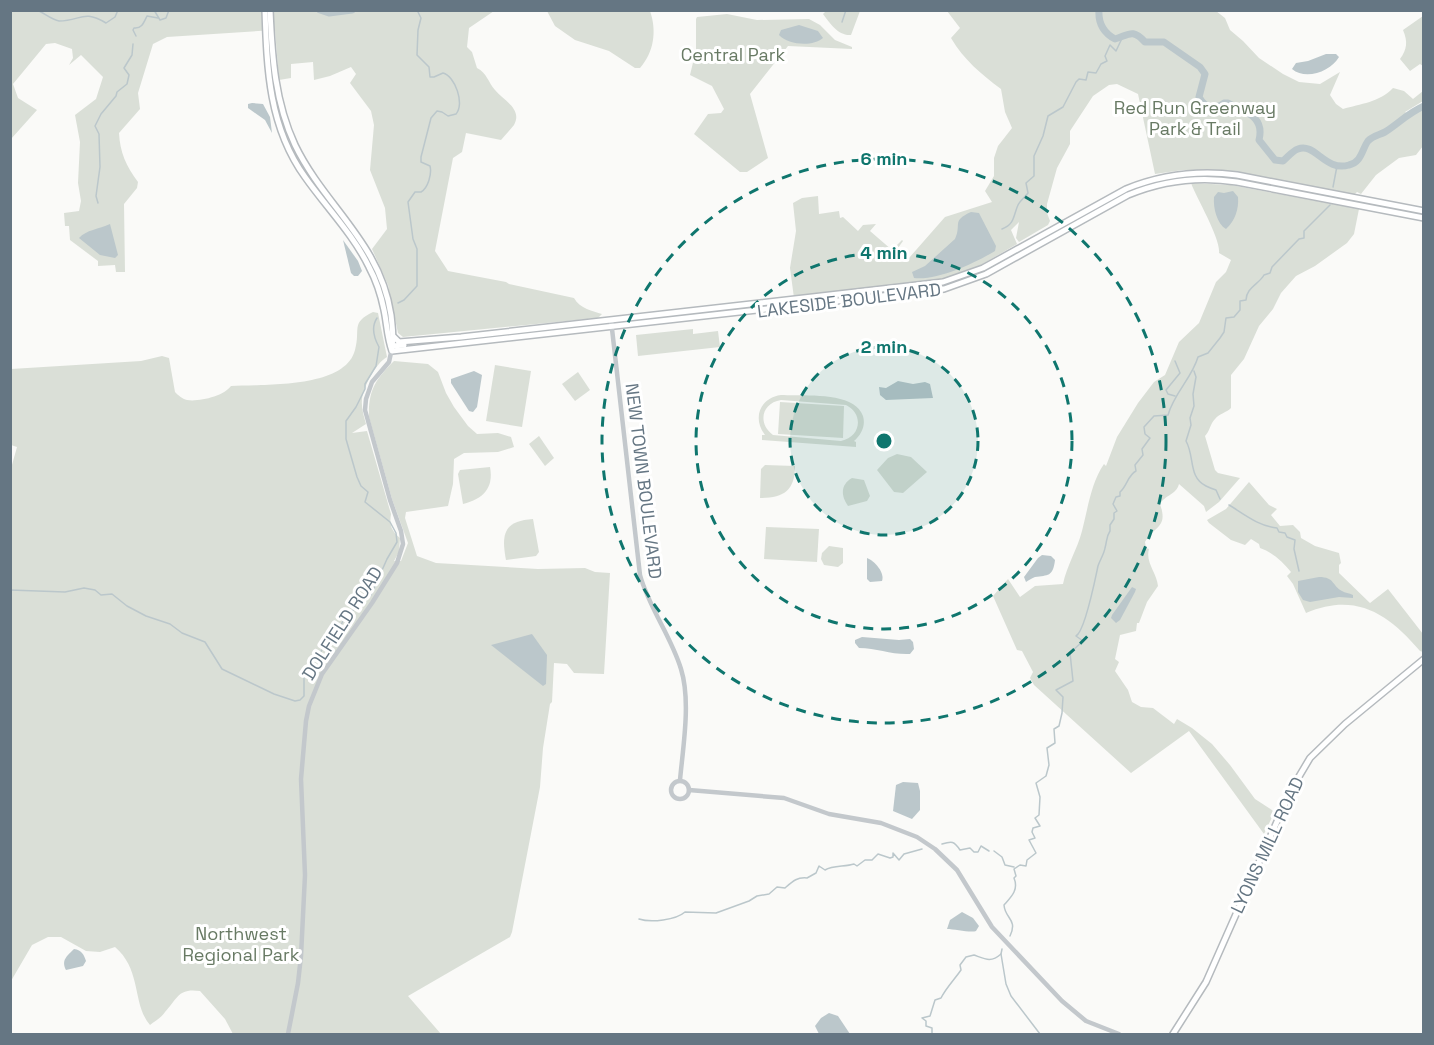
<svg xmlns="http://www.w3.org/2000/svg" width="1434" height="1045" font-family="'Space Grotesk',sans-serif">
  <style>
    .green { fill: #dadfd7; fill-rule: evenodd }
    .water { fill: #bbc7cb }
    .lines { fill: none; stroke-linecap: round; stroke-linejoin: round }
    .stream { stroke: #bbc7cb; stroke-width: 1.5 }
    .river { stroke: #bbc7cb; stroke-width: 7 }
    .major-casing { stroke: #b5babe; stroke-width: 8 }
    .minor { stroke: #c3c8cc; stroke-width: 4.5 }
    .major { stroke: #fff; stroke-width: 5 }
    .ring { fill: none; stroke: #0f766e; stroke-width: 3; stroke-dasharray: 10 8 }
    .labels { text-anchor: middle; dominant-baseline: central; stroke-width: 6; stroke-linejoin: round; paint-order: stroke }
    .park-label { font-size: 18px; fill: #687a64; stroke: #fff }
    .street-label { font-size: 18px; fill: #657683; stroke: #fff }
    .centre { fill: #0f766e; stroke: #fff; stroke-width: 3 }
    .ring-label { font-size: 18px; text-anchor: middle; font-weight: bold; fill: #0f766e; stroke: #fff; stroke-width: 6; stroke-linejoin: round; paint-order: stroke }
  </style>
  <rect width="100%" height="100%" fill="#fafaf8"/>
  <g class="green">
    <path d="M827,10L860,11L851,35C838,36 830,23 823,14Z"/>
    <path d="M11,11H494L469,28L467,47L472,52L477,68C487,73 488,82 495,90C503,100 523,109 514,125C510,130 505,135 501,140L466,133L462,152L453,158L435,251L448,271L506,282L509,284L574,298C580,309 593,311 602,314L598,318L403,337L398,333L388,285L372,249L387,229L385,208L370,170L374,125L371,111L350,83L356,74L351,67L330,76L314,80L313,62L291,64V78L279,80L275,30L167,37L153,44L138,93L140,109L119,133C120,152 126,166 138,182L137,188L124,204L125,272H116L115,265L98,266V261L70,240L69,226H65L64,213L79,211L81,201L78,183L80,142L75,115L96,99L103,77L81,55L69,65L73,58L72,49L55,43L46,44L13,84L18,98L37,110L11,139Z"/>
    <path d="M547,11H650C657,31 654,52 640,68H635L609,51L575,40L555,26Z"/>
    <path d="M947,11H1216L1225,18L1230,30L1243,41L1259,58L1283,74L1299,82L1320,84L1340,72L1330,95L1336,104L1343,109C1360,104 1380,102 1393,88L1404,91L1413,99L1423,91V101L1405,112L1409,115L1423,109V146L1416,155L1399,158L1376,175L1361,194L1357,192L1354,195L1220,170H1183L1155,174L1138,94L1117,84L1109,85L1093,96L1070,131V144L1057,168L1047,204V213L1050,221L1048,225L1019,242L1016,238L1019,222L1011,230L1017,244L974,269L941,280L794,298L790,268L796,231L793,203L802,198L818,196L819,214L839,211L840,218L843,217L858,231L863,225L876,224L870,231L892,250L902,240L903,241L898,248L909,258L945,217L992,202L985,191L994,176V158L998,146L1012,128L1005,112L1001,89C981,74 964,60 951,38L960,28Z"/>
    <polygon points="727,14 757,20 809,19 820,25 835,40 852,47 852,49 788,46 750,94 768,158 747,172 740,172 694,134 708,114 721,113 724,109 712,86 690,75 696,50 696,19 697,17"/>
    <path d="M1423,16V66L1420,64L1410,71L1400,59C1407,49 1408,42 1403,30Z"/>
    <path d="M1191,183L1231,185L1359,209L1354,234L1347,243L1315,266L1296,276L1281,293L1273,309L1259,326L1244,359L1231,375V408C1226,413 1220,413 1215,419C1210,424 1210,431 1205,436L1215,470L1218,473L1240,478L1219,502L1206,512L1204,506L1179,484C1176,495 1165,495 1160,504C1168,527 1156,525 1145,542L1146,548L1149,549C1145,562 1157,573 1158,586L1147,602L1139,623H1137L1136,631L1120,635L1115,659L1119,662L1115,671L1128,690L1132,702L1141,707L1153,708L1174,724L1177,719L1192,728L1212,744L1230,765L1255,799L1272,810L1274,813L1264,834L1189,731L1131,773L1034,685L1030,678L1033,672L1022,651L1017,650L993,596L1008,579L1020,597L1035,586L1063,584C1067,565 1077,550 1082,531C1088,508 1091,483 1104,464L1106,466L1117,437L1138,403L1154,382L1165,375L1179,342L1199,323L1216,282L1226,272L1231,260L1219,253C1221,239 1197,199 1191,183Z"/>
    <path d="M373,312L378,313L387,357C375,364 364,386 362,399C361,408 364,416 366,424L352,433L367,431L391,514C389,526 392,531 400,538L399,552L394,561H401L408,543L392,499L369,417C368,390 376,379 394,361L428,364L438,372L446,393L454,407L468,426L477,434L498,433L511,437L514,447L498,452L464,453L454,459L453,484L448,506L406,512L405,518L417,556L436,563L538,569L585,568L595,572L610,573L604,674L574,673L567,664L554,663L552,702L550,704L543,748L540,787L512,932L510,937L503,941L408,996L441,1034H233L225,1019L200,991C178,988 178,998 165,1012C161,1018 155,1021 150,1025C132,1004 142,970 115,947L100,952L86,951L61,937H48L32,945L11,981L10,472L17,447L11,445V369L141,361L162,356L169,358L175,392C178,395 182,399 187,400C199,402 224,396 231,386C263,384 345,389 355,350C361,329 350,323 373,312Z"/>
    <polygon points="693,329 693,334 718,331 720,347 638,356 636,335"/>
    <polygon points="495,365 531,371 522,427 486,421"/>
    <polygon points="578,372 590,390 575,401 562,384"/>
    <path d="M781,395C803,396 855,391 863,416C866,426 861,435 854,441L856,442V447L762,440V435H765C752,418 760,398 781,395ZM781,400L846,405C864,414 861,437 841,441L773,435C757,423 762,403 781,400Z"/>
    <polygon points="780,402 844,406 843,438 778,434"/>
    <polygon points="539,436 554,458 545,466 529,444"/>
    <polygon points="897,454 911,457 927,472 903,493 894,492 877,470 888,458"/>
    <path d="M765,465L795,466C795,491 783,498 760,498L761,469Z"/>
    <path d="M490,467C494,488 483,499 463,504L458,474L460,470Z"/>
    <path d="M852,478L864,480L870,496L867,501L848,506C841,496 840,485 852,478Z"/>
    <path d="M1249,482L1269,505L1277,509L1271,515L1280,526L1293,525L1300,532L1301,538L1315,546L1339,553L1341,563L1339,565V573L1370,603L1388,589L1423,634V652L1420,651C1388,613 1355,592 1306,613L1293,584L1287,576L1291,572C1283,562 1272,552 1260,548L1259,544L1251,539L1245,545L1231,540L1209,523L1207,520L1226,509Z"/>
    <path d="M533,519L539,552L536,556L506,560C501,534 504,521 533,519Z"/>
    <polygon points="766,527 819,529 817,562 764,559"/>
    <polygon points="829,546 843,548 843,563 838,567 824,565 821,559 822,553"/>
  </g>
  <g class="water">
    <path d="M799,25L818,31L823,38C813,47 788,45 779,35L781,30Z"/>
    <path d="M1326,54H1336L1339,57C1331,71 1306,81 1292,69L1296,63L1308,61Z"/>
    <polygon points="252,103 263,104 270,117 272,133 265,120 248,108 248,104"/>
    <path d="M1233,191L1238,197C1239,209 1235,221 1226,229C1217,224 1213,208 1214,197L1218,192L1224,193Z"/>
    <path d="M971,212L979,213L981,217L996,246L995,251C975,263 937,281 914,278L912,272L925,266L955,239C962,224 951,221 971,212Z"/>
    <path d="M110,224L118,255L115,258L100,255L79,238C86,230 99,229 110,224Z"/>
    <polygon points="343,240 358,261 362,271 358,276 354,276 351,273"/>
    <polygon points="474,371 482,375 477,407 473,412 469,411 451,383 451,379"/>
    <polygon points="898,381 913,384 925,382 930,384 933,398 886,400 880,395 879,387 886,388"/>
    <path d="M1042,555L1051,556L1055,560C1053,577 1048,575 1035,577C1032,578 1029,580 1026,582L1024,577L1038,558Z"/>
    <path d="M867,558C875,561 885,573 882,581L870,582L867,579Z"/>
    <path d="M1319,577C1335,577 1332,586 1342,591C1345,593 1349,593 1353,595V598L1339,597L1310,602L1303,600L1298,592V581Z"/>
    <polygon points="1132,587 1136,589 1135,592 1120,620 1116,623 1111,618 1112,615"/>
    <polygon points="532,634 547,655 546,684 543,686 491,645"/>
    <path d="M862,637L899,640L910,639L913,642L914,649L910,654C892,655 877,648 859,648L855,643V640Z"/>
    <polygon points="903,782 918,783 920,791 920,810 912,819 893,811 896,785"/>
    <path d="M962,912L973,918L979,926L976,931C971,933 954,929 947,929L950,920Z"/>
    <path d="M74,949C82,950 84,955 86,961L83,966L66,970C61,960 67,956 74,949Z"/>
    <polygon points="829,1013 838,1016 850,1034 819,1034 815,1026 821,1018"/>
  </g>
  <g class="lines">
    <g class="stream">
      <path d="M37,10C44,13 52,20 59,21C81,21 83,9 106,23L115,17L118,10"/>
      <polyline points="154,10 160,20 166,18 169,10"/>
      <polyline points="842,22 846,10"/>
      <path d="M136,36L133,30L134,28C142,29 144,22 147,16L158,18"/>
      <polyline points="1333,187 1337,166"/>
      <polyline points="98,203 96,196 100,167 99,134 95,126 101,114 116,96 117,92 127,84 129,75 124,68 132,55 133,44"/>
      <path d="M1002,229C1015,224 1013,216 1018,205C1020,201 1025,197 1028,193L1026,183L1034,176V156L1043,136L1048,116L1063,107L1076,82L1079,79L1086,80L1088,72L1096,73L1101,64L1107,61L1105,56L1110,45L1116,51L1124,34"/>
      <path d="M398,303L404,300L417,286V249L413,239L408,202L415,192H421C428,188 432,174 430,166L421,162V157L431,118L437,111L442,112L448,116L456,114C465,104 455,76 443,73L434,77H430L429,67L417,55L418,30L421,18L417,10"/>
      <path d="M1194,371L1196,377L1193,394L1194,406L1190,418L1191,425L1186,441C1195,457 1188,477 1206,486C1210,488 1213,489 1216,490L1220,499"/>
      <polyline points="1175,396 1168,394 1166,390 1180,373 1175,361"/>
      <path d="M1229,505C1244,514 1258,526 1277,528L1279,532L1285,533L1287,537L1295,540L1294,549L1299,571"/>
      <path d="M10,590L65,592L84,588L95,590L101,595L112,594L127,606L146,616L170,624L182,633L205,642L222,669L274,694L295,701L300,700L304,696V678L309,663L318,658L325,643L340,627L345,617L371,595L387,559L397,542L396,533L390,522L365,502L368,492L361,486L357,477L346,439V421L356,407L365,389V384L376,366L379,347C374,338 371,327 377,318"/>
      <path d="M942,844C952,841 954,841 960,850L970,848L974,852H978L981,846L989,851"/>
      <polyline points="994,851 1002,857 1005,865 1014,867"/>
      <path d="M639,919C651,923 676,920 685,912L716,913L749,901L757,896L769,894L777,887L785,888C793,881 797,877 807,878L816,873L819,866L825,870C833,865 845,867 854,864L857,866L865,860H872L878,854L890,858L893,857V853L899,860L904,854L922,849"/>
      <path d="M1010,936C1018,919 1005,919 1004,905C1011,897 1019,890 1014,878L1016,876L1014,869L1020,865L1026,866L1027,860L1036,853L1029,840L1035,838L1032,832L1033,828L1040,826L1035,818L1039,815L1040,797L1036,783L1046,776L1049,765L1047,748L1055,743L1054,729L1059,726L1062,713L1063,697L1056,690L1073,681L1070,653L1083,641L1076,636C1085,631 1095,580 1098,566C1100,560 1104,554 1105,548C1107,541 1106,537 1110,531V525L1114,519V513L1117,511L1113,504L1116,497L1120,496V492C1127,486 1128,475 1136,471L1135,465L1143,455L1142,449L1150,438L1145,434L1144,427L1154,416L1168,415C1174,393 1192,378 1198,357L1208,353L1220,338L1224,332L1226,318L1234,317L1240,310V301L1246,300C1246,288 1259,284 1264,275L1270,273L1272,267L1299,239L1304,238V231L1330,205"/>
      <polyline points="1001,954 1006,984 1011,996 1040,1034"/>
      <path d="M932,1034V1028L926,1026V1021L922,1018L930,1016L935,1000L941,998C946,988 954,980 961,970L960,965L966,957L974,955C985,959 991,963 1001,954L1002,949"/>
    </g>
    <g class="river">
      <polyline points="320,10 329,13 352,10"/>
      <path d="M1099,10C1098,24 1104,33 1115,39C1129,35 1132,28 1145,42H1164L1200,67L1205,74L1199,97C1206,109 1214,110 1224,103H1228C1245,112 1265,116 1259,140L1275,160L1283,161C1288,157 1292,151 1298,149C1315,142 1325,172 1349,165C1362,162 1362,149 1368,141C1372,136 1379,135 1385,132C1399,123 1408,113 1424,106"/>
    </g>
    <g class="major-casing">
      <g id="major">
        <path d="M265,10C267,70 269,127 305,177C326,207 353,234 369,267C376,280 381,295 384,310C387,324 387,337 392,351L944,289L986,274L1128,195C1164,180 1199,176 1237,182L1424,218"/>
        <path d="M270,10C272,57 275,102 295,145C325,207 380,242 391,315C392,326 394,335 392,346L404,345"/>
        <path d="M394,337L399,342L461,337L943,282L983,268L1126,189C1163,174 1198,170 1237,175L1424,211"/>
        <polyline points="1173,1034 1206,982 1291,790 1310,758 1345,724 1424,659"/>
      </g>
    </g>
    <g class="minor">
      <path d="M611,320L640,575C649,608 671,636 681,669C691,701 683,747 680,780"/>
      <circle cx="680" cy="790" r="9"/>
      <polyline points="689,790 784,798 829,814 881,823 917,837 935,849 957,870 992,927 1062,1001 1086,1021 1119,1034"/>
      <polyline points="288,1034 298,983 301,956 305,875 301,779 306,721 309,706 322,674 372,603 397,563 403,544 401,531 390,500 365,410 366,399 372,382 389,362 392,348"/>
    </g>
    <use href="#major" class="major"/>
  </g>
  <circle cx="884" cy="441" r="94" fill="#0f766e" fill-opacity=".12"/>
  <g class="ring">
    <circle cx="884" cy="441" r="94"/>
    <circle cx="884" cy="441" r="188"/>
    <circle cx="884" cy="441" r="282"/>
  </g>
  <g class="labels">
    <g class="park-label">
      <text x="733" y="54">Central Park</text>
      <text x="1195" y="107">Red Run Greenway<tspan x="1195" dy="21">Park &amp; Trail</tspan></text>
      <text x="241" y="933">Northwest<tspan x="241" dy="21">Regional Park</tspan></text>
    </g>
    <g class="street-label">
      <text transform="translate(849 300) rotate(-7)">LAKESIDE BOULEVARD</text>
      <text transform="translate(644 481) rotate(83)">NEW TOWN BOULEVARD</text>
      <text transform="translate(342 623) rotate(-57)">DOLFIELD ROAD</text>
      <text transform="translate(1267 845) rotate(-65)">LYONS MILL ROAD</text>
    </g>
  </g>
  <circle cx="884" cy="441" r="9" class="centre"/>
  <g class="ring-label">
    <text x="884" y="165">6 min</text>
    <text x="884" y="259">4 min</text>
    <text x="884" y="353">2 min</text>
  </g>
  <rect width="1434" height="1045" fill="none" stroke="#657683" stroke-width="24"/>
</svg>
